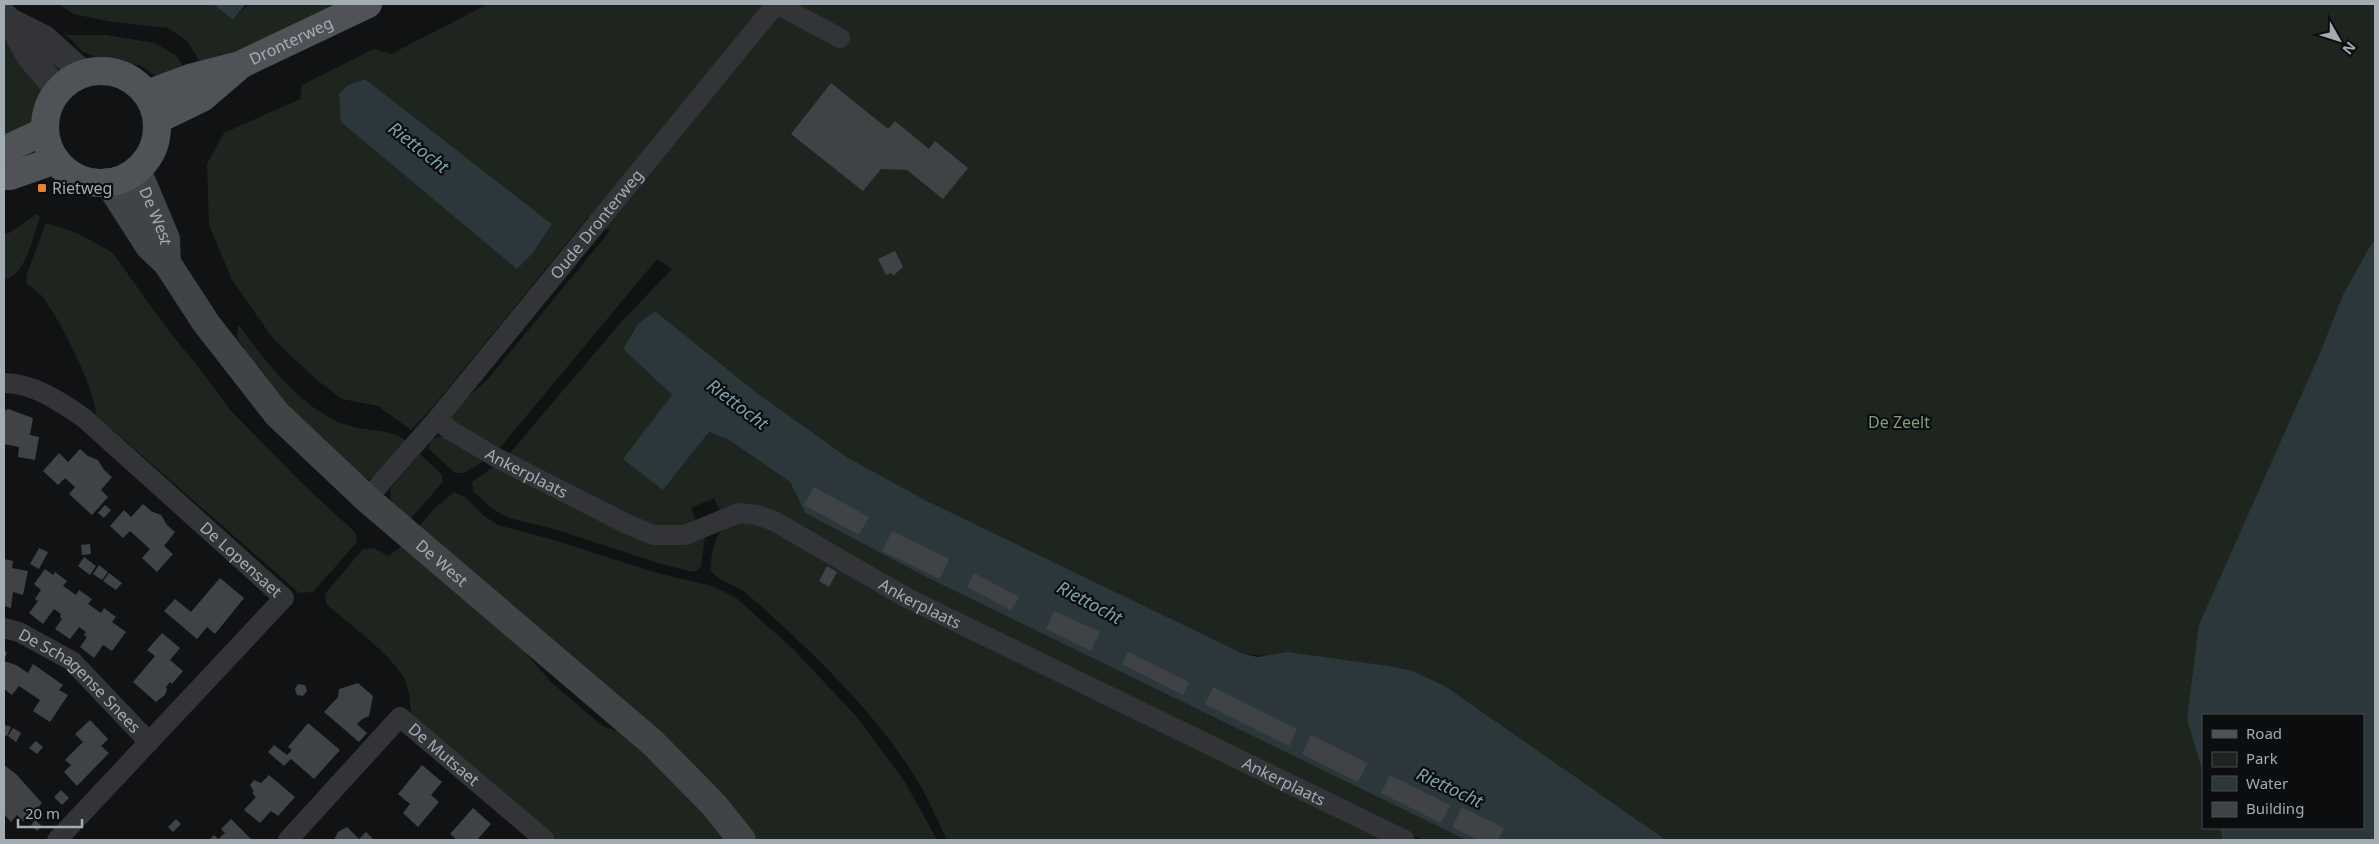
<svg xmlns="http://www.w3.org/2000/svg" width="2379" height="844" font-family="'Noto Sans',sans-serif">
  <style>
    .green { fill: #1e251e; fill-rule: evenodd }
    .water { fill: #2b373a }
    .building { fill: #404346 }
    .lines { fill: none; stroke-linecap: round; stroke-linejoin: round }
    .minor { stroke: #323437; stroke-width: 20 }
    .tertiary { stroke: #323437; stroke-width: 26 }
    .secondary { stroke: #414447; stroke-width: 28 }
    .primary { stroke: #4f5256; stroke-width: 28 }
    .poi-dot { fill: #e78035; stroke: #0c0d0e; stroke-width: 2 }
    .labels { text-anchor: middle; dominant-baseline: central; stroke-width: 4.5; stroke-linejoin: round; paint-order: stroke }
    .street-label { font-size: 16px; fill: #a3acb3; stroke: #0c0d0e }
    .poi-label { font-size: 16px; fill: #a3acb3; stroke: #0c0d0e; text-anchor: start }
    .park-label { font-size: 16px; fill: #819d7b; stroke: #0c0d0e }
    .water-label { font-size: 18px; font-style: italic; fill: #7ba1ac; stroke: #0c0d0e }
  </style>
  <rect width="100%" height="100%" fill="#111213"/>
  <g class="green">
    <polygon points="59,4 213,4 233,20 248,4 341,4 203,67 188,42 168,28 113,22 73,14"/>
    <path d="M488,4H2375V565L2203,715V828H2252L2247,840H1666L1445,686L1413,671L1244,654L923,499L847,457L757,393L655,311L633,331L624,350L672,395L663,490L709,432L729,440L790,482L805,513L928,578L1466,840H1423L910,591L806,534L721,513L714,498L691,508L698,524L657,529L510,457V453L621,322L672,269L657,259L498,450L450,418L464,400L487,380L610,231L588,217L431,409L411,430L378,406L342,399L317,380L274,340L232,280L209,225L207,164L224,133L300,99L302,85L374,49L391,54ZM365,79L552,224L533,253L339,94L348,85Z"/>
    <polygon points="61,29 69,35 106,35 155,43 175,55 187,71 160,79 140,65 107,62 83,52"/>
    <polygon points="4,32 34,66 45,101 38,120 4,143"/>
    <path d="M37,214L40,217C32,239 27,273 4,280V233H9Z"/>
    <path d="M46,223L75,232L112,252L168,330L200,369L230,410L307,488L356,533L357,542L313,592L299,593L96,415C96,390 58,315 41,295C37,291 31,287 26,283L27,274Z"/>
    <path d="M238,326H240C266,363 305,413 350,426C370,432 390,428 408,442L377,477L363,480L283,401L244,355V348L237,338Z"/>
    <polygon points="438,437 444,437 487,459 464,473 455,473 428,448 431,440"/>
    <polygon points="420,454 442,475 443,482 410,519 391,503 390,489"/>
    <polygon points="496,465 603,519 705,537 701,567 694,572 661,564 554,529 509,518 492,509 473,491 472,482"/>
    <polygon points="454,492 465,497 483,515 498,525 554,540 657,573 712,586 735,597 792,648 856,716 905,782 937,840 757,840 738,816 418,527 435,508"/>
    <path d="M754,521L1390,840H947C940,826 933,810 926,796C883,717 811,651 745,592C733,584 718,581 710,570C714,537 716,522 754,521Z"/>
    <path d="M405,543L503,627L552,683L602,726L629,735L730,840H558L420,721L411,713C410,700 409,686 402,675C385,649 350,625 326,604L325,594L363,549L373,548L389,556Z"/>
  </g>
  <g class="water">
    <polygon points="213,4 246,4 233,20"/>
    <polygon points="365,79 552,224 533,253 517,269 341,122 339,94 348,85"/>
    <polygon points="2375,241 2375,840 2223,840 2220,828 2363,828 2363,715 2203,715 2203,773 2187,719 2199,625 2320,353 2343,295 2369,248"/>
    <polygon points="655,311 757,393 847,457 923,499 1244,654 1258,657 1287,652 1388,666 1413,671 1445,686 1666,840 1466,840 928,578 805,513 790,482 729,440 709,432 663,490 623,459 672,395 623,349 638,324"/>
  </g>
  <g class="building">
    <polygon points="831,83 888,129 895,121 929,149 935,141 968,168 943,199 907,170 881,169 863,191 791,134"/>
    <polygon points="895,251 903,267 893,276 892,273 886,275 878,259"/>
    <polygon points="8,409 33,418 30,435 39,437 35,460 18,457 19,447 4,444 4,411"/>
    <polygon points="80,449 88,456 98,460 104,470 112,477 101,490 108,497 92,515 69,494 75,487 65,478 58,485 43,471 59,453 68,462"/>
    <polygon points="814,487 869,517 859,535 804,505"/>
    <polygon points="143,504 151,511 161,515 167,525 175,532 164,546 173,554 157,572 142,558 150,549 130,531 123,538 110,526 124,510 131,517"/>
    <polygon points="105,505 111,510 104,518 98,513"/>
    <polygon points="892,531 949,559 940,579 882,551"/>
    <polygon points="90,544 91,554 82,555 81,545"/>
    <polygon points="39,548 48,552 39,569 30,564"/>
    <polygon points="84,557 96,566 90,575 78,566"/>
    <polygon points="4,559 13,561 12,568 28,571 23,595 13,592 11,608 4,606"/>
    <polygon points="99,565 108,572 102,580 93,574"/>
    <polygon points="827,566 837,572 829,587 819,581"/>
    <polygon points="45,569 53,575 55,572 67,581 63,586 76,595 79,590 92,599 88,604 101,613 104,608 116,617 112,622 126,632 112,651 103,645 94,658 80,647 87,637 84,635 86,632 79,627 70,639 55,629 62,619 60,617 61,614 54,609 43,624 29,613 38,601 35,599 41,590 34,584"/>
    <polygon points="109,573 122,583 116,590 103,581"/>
    <polygon points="974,573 1019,597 1011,610 967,587"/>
    <polygon points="220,578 244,598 215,634 207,627 197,639 164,611 175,599 191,612"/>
    <polygon points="1054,611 1100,632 1091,651 1046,629"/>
    <polygon points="162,633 180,648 170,660 183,671 172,684 170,682 166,687 167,689 165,695 156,702 133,682 155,656 147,650"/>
    <polygon points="4,651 7,652 4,661 16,665 28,673 33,664 63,685 59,690 68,695 50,722 33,711 40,700 19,686 12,695 4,689"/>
    <polygon points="1128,652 1189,682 1183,695 1122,664"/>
    <polygon points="358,683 373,696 369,716 362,719 357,724 367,733 359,742 324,712 338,697 339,689"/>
    <polygon points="298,684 305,685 307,691 303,696 297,695 295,689"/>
    <polygon points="1213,687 1297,729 1289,746 1205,704"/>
    <polygon points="90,720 108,739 101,746 109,753 77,786 64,772 71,765 65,760 83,742 75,734"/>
    <polygon points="308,723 340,750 314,779 291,759 284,766 268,752 274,745 287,755 292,750 288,747"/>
    <polygon points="5,725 11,727 7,736 4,735"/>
    <polygon points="13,728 21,733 16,742 8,736"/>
    <polygon points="1311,735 1368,763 1358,782 1302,754"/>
    <polygon points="36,741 43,747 37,754 29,748"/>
    <polygon points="4,765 16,774 42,803 24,822 17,815 11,822 4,814"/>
    <polygon points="422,765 442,782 431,795 439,802 418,827 403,813 410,804 398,794"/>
    <polygon points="269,775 295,797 278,816 271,811 260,823 244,810 256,797 252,793 254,792 250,785 254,780 261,783"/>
    <polygon points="1390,775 1450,805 1441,823 1381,793"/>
    <polygon points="61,790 69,798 62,805 54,797"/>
    <polygon points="1462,807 1504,828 1498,840 1478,840 1452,827"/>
    <polygon points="473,808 491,824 477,840 457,840 450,834"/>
    <polygon points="176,819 181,824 173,832 168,827"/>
    <polygon points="231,819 252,840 209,840 214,835 218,839 225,833 221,829"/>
    <polygon points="35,820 42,826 37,831 31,825"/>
    <polygon points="347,827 359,839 366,832 374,840 334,840 338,832"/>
  </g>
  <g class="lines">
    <g class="minor">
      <path id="s1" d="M4,383C33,383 61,402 84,418L284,598L57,840"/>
      <path id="s2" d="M437,419L450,430L497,458L627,524L653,535H685L739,513L757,515L774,521L907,598L1405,840"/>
      <path id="s3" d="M367,499L437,419L776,4L840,38"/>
      <path id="s4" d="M4,628L19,632L72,661L149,742"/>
      <path id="s5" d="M288,840L400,717L545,840"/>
    </g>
    <g class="tertiary">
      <polyline points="4,15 10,21 44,38 83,73"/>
      <polyline points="10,21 29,56 58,90"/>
    </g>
    <g class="secondary">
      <path id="s6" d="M137,170L166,239L167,263"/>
      <path id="s7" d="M108,182L149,246L167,263L206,323L277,414L367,499L653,743L714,805L742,840"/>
    </g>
    <g class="primary">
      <circle cx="101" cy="127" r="56"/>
      <path id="s8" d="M147,94L193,77L240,65L368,4"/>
      <polyline points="157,120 202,98 237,68"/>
      <polyline points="4,150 45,131"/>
      <polyline points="4,176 10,176 56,160"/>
    </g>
  </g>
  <rect class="poi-dot" x="37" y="183" width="10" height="10" rx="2.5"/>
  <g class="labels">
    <g class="street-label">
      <text stroke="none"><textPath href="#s8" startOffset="154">Dronterweg</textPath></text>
      <text stroke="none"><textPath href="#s6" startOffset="50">De West</textPath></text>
      <text stroke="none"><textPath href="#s3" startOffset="358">Oude Dronterweg</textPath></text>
      <text stroke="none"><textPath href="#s2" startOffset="105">Ankerplaats</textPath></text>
      <text stroke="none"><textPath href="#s1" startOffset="300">De Lopensaet</textPath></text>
      <text stroke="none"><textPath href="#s7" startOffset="510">De West</textPath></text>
      <text stroke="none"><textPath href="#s2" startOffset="540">Ankerplaats</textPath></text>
      <text stroke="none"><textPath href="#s4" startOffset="94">De Schagense Snees</textPath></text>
      <text stroke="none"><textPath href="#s5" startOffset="224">De Mutsaet</textPath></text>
      <text stroke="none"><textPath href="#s2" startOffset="945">Ankerplaats</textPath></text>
    </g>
    <g class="poi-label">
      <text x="52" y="188">Rietweg</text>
    </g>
    <g class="park-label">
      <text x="1899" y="422">De Zeelt</text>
    </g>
    <g class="water-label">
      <text transform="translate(419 147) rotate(38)">Riettocht</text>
      <text transform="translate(738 404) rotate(37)">Riettocht</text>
      <text transform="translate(1090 602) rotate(28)">Riettocht</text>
      <text transform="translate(1450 787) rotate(25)">Riettocht</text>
    </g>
  </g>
  <rect width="2379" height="844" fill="none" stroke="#a3acb3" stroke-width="10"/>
  <rect x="2202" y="714" width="162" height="115" fill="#0c0d0e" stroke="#484d50"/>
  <rect x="2212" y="730" width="25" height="8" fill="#4f5256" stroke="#484d50"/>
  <text x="2246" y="739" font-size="15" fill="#a3acb3">Road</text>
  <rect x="2212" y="752" width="25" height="15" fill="#1e251e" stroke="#484d50"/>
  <text x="2246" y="764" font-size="15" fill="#a3acb3">Park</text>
  <rect x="2212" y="776" width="25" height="15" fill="#2b373a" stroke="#484d50"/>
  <text x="2246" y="789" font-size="15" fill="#a3acb3">Water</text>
  <rect x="2212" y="802" width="25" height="15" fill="#404346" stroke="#484d50"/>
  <text x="2246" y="814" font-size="15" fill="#a3acb3">Building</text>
  <g transform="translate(2339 40) rotate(129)" stroke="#0c0d0e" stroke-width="4" paint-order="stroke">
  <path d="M0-4L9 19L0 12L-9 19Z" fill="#a3acb3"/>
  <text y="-8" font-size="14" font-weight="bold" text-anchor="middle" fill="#a3acb3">N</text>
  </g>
  <path d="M18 819v8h64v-8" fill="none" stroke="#a3acb3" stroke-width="2.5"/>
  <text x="25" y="819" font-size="15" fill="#a3acb3" stroke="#0c0d0e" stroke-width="4" paint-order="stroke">20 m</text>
</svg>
